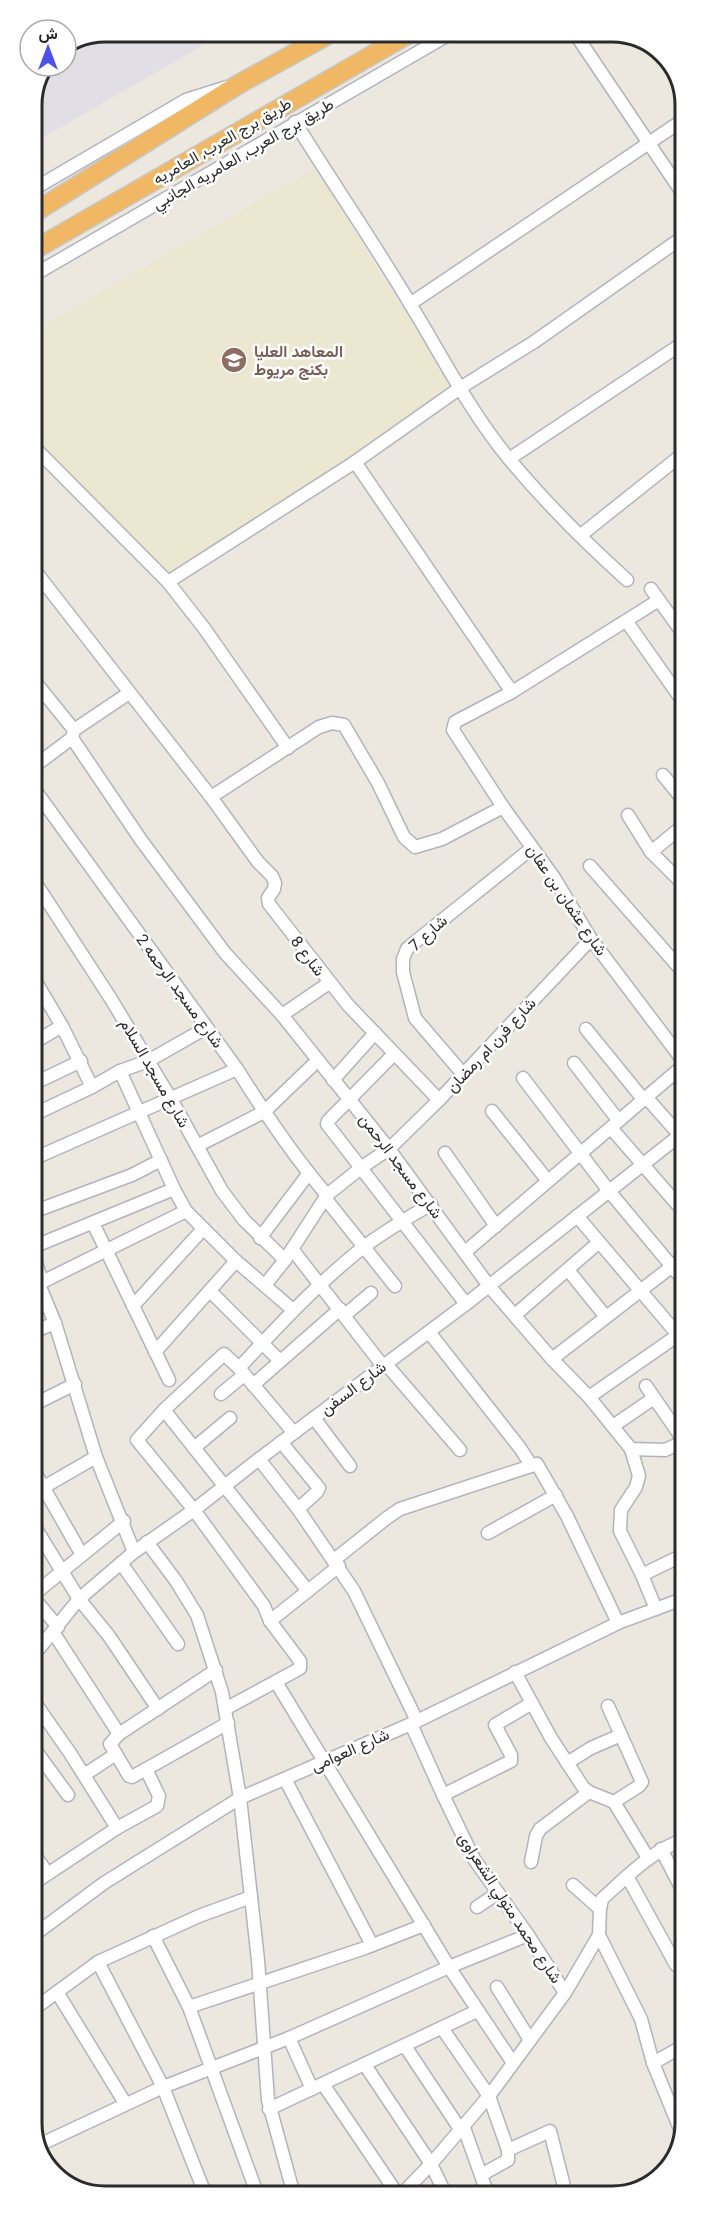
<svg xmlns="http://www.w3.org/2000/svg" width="717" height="2228" font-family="Roboto,Vazirmatn,sans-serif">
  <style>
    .industrial { fill: #e1dfe5 }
    .education { fill: #ece7d0 }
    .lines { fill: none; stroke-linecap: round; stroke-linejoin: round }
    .minor-casing { stroke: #b2b3bd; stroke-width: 15 }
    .highway-casing { stroke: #c8c8c8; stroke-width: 21 }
    .minor { stroke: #fff; stroke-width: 12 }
    .highway { stroke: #f0b865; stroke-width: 18 }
    .labels { text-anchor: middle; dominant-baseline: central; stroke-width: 5; stroke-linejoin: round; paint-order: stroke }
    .street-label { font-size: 16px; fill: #2b2b2b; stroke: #fff }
    .education-label { font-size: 16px; font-weight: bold; fill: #785e54; stroke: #fff; text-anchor: start }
    .rim { fill: none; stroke: #2b2b2b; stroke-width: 3 }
  </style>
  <rect width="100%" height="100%" fill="#ece8df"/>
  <polygon class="industrial" points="105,32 226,32 32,144 32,101 47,66 66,66 66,48"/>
  <polygon class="education" points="315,168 453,389 361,454 169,577 32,440 32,332"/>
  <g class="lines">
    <g class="minor-casing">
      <g id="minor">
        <polyline points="574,32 683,194"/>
        <path d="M295,122C333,184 375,244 412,307C443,358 471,413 510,460C545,502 586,543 627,580"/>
        <polyline points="32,190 186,100 227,87"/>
        <polyline points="32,276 453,32"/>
        <polyline points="410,304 683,120"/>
        <polyline points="32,445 168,582 204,628 288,748"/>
        <polyline points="509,459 683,343"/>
        <polyline points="355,462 512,692"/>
        <polyline points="581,535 684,453"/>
        <polyline points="32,567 211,797 258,862 272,876 275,883 274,889 268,898 269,904 348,1005 439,1100"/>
        <polyline points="168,582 355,462 460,388 534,342 683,237"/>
        <polyline points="651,589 684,635"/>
        <polyline points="659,600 512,692 455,722 453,730 503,807 555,879 591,939 684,1062"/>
        <polyline points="627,622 684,703"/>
        <polyline points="32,678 74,730"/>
        <polyline points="72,738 141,840 225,953 282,1015 389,1149 489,1286 552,1359 589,1397 631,1449 639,1476 636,1487 621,1510 620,1531 642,1575 656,1609"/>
        <polyline points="32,768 72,738 74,730 129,693"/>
        <polyline points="663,775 684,801"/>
        <path d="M32,786L237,1069C264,1112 293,1156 327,1195"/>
        <polyline points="211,797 319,727 332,723 344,725 378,783 404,837 415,847 442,839 503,807"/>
        <polyline points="628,815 651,852 684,885"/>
        <polyline points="651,852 684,825"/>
        <polyline points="590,866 684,973"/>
        <polyline points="33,879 111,999 171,1099 222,1191 244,1220 285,1260"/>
        <polyline points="33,977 62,1026 92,1087"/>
        <polyline points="282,1015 329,983"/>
        <polyline points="586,1029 643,1099"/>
        <polyline points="33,1043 62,1026"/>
        <polyline points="394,1054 328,1121 327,1124 466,1304"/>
        <polyline points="574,1063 618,1120"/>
        <polyline points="120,1071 174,1189 186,1211 236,1261 293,1310"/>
        <polyline points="463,1074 415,1018 403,972 403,959 407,949 415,942 532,848"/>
        <polyline points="523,1078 609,1191 684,1281"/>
        <polyline points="333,1080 375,1033"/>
        <polyline points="33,1084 81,1061"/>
        <polyline points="646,1097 684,1140"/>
        <polyline points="492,1111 548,1181"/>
        <polyline points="33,1115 92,1087 120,1071 148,1061 206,1028"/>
        <polyline points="611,1128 684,1212"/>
        <polyline points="197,1146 264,1112 317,1061"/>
        <polyline points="445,1153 496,1226"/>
        <polyline points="33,1159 237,1069"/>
        <polyline points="325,1198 395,1286"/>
        <polyline points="33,1212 132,1175 161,1160"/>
        <polyline points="577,1216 679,1336"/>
        <polyline points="93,1223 169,1380"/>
        <polyline points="260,1238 309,1173"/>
        <polyline points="33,1247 174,1189"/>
        <polyline points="292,1249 383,1366"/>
        <polyline points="465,1252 684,1065"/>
        <polyline points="33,1253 42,1282 40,1287 55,1323 96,1457 134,1552"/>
        <polyline points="568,1270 606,1317"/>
        <polyline points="42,1282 186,1211"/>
        <polyline points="265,1285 285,1260 327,1195 362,1167 389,1149 439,1100 591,939"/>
        <polyline points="210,1291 280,1361"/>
        <polyline points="133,1306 203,1229"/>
        <polyline points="345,1315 371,1293"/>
        <polyline points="515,1315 598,1243"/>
        <polyline points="33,1332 55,1323"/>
        <polyline points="429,1332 520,1448 531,1465"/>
        <polyline points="155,1352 236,1261"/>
        <polyline points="552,1359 684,1257"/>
        <polyline points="386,1364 460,1450"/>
        <path d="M239,1368C278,1326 316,1285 361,1249C383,1232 408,1218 431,1204"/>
        <polyline points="253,1385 340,1309"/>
        <polyline points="646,1386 684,1441"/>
        <polyline points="221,1394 244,1375"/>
        <polyline points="589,1397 684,1331"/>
        <polyline points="33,1405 75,1384"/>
        <polyline points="164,1410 308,1591"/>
        <polyline points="314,1418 350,1466"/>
        <polyline points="613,1426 654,1398"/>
        <polyline points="281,1442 319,1488 317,1492 298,1509"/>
        <polyline points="194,1448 230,1418"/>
        <polyline points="631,1449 665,1450 685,1441"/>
        <polyline points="259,1459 298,1509 354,1591 417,1721"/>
        <polyline points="33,1469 82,1555"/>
        <polyline points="44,1487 96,1457"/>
        <polyline points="33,1524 79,1599 109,1636 158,1709"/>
        <polyline points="488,1533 556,1495"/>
        <polyline points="147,1542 176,1581 197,1615 222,1692 240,1798 258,1960 268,2100 294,2195"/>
        <polyline points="334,1560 388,1517 400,1509 537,1464 567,1516 618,1623"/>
        <polyline points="121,1563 178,1644"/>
        <polyline points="642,1575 685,1554"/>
        <polyline points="33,1595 124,1521"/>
        <polyline points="33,1597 58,1627"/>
        <polyline points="270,1621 339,1566"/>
        <polyline points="53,1632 119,1734"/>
        <polyline points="33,1656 79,1599 134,1552 194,1510 259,1459 466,1304 684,1132"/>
        <polyline points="515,1672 551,1738 583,1787 589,1792 614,1802 648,1858"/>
        <polyline points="276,1682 449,1967 513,2063"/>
        <polyline points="33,1700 70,1753 117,1828"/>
        <polyline points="608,1706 642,1782 639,1786 614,1802"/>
        <polyline points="225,1709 297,1670 300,1668 300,1661 270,1621 264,1606 194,1510 137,1440 164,1410 224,1354 239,1368 294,1433"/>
        <polyline points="411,1724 443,1795 474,1859 528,1935 565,1993"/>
        <polyline points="33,1747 68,1795"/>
        <polyline points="116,1754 110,1744 119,1734 216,1670"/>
        <polyline points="567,1763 591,1748 621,1735"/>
        <polyline points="84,1775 116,1754 129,1776 132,1777 228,1723"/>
        <polyline points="285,1779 372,1945"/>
        <polyline points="443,1795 511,1761 511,1755 495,1725 532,1703"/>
        <polyline points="661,1849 685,1895"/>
        <polyline points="34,1854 47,1873"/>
        <polyline points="531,1862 536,1836 540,1829 589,1792"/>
        <polyline points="627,1876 676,1965"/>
        <polyline points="34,1883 117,1828 157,1806 159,1796 146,1769"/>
        <polyline points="573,1885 600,1909"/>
        <polyline points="477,1907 498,1893"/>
        <polyline points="34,1935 104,1883 240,1798 411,1724 618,1623 685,1598"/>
        <polyline points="599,1935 641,2019 653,2063 682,2134"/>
        <polyline points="153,1936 189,2007 258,2196"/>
        <polyline points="98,1962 163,2087 206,2196"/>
        <polyline points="497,1987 530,2040"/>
        <polyline points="57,1992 125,2103"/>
        <polyline points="189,2007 365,1948 424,1925"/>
        <polyline points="34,2009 98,1962 199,1916 251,1897"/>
        <polyline points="442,2028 489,2096 508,2150 508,2160 481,2175"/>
        <polyline points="289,2038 312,2089"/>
        <polyline points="405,2046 460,2129"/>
        <polyline points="653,2063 685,2045"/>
        <polyline points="365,2065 431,2164 446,2195"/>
        <polyline points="323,2084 398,2195"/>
        <polyline points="269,2109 477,2011"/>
        <polyline points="463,2125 488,2195"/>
        <polyline points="37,2146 163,2087 289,2038 449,1967 528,1935"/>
        <polyline points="508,2150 550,2131 566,2194"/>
        <path d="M401,2195L431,2164L489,2096L565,1993L599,1935L600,1909L602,1899C629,1875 651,1851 685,1839"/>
      </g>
    </g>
    <g class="highway-casing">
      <g id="highway">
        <polyline points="32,214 239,84 333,32"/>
        <polyline points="32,251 412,32"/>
      </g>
    </g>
    <use href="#minor" class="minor"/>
    <use href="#highway" class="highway"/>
  </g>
  <defs>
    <g id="university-disc" transform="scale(1.35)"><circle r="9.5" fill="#8d6e63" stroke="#fff"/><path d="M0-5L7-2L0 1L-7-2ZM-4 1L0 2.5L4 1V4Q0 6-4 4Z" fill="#fff"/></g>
  </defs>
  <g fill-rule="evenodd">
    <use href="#university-disc" x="234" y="360"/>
  </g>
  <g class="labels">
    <g class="street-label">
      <text transform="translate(222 141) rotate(-30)">طريق برج العرب, العامريه</text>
      <text transform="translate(243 154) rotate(-30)">طريق برج العرب, العامريه الجانبي</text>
      <text transform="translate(567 900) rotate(56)">شارع عثمان بن عفان</text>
      <text transform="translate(428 933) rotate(-42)">شارع 7</text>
      <text transform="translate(308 956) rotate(53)">شارع 8</text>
      <text transform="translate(180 991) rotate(54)">شارع مسجد الرحمه 2</text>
      <text transform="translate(491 1045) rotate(-47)">شارع فرن ام رمضان</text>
      <text transform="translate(155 1073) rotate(60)">شارع مسجد السلام</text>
      <text transform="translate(401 1166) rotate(53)">شارع مسجد الرحمن</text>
      <text transform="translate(353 1388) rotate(-37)">شارع السفن</text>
      <text transform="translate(350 1750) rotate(-24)">شارع العوامى</text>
      <text transform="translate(510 1908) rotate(57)">شارع محمد متولي الشعراوى</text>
    </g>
    <g class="education-label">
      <text x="254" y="351">المعاهد العليا<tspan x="254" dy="18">بكنج مريوط</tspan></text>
    </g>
  </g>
  <path d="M0 0H717V2228H0ZM105 42H612A63 63 0 0 1 675 105V2123A63 63 0 0 1 612 2186H105A63 63 0 0 1 42 2123V105A63 63 0 0 1 105 42Z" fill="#fff" fill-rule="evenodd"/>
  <path class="rim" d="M105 42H612A63 63 0 0 1 675 105V2123A63 63 0 0 1 612 2186H105A63 63 0 0 1 42 2123V105A63 63 0 0 1 105 42Z"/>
  <g transform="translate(48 48)"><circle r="28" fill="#ffffff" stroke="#aaaaaa" stroke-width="1.5"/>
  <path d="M0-4.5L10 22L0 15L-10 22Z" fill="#4d51ea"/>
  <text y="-9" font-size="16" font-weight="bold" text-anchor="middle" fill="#2b2b2b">ش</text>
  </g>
</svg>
